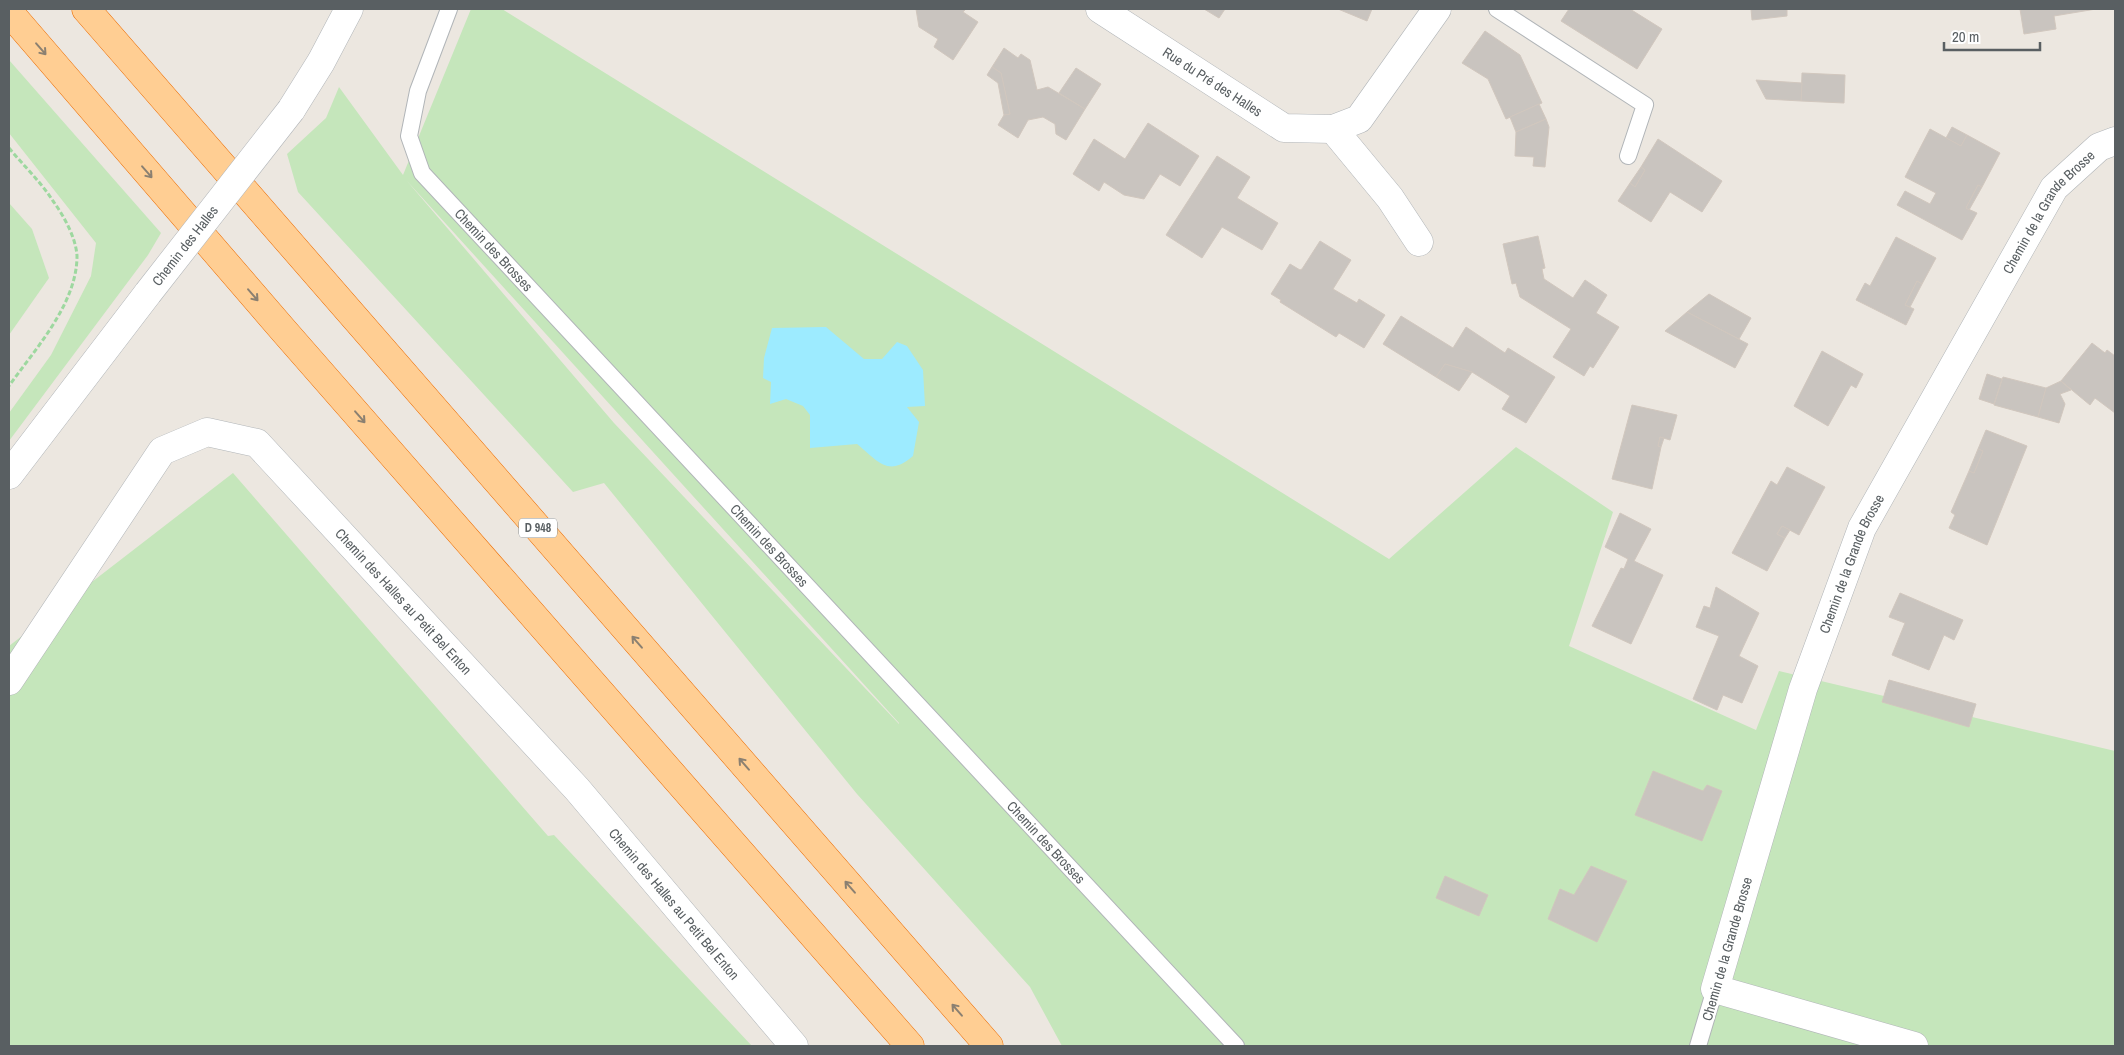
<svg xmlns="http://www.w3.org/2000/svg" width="2124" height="1055" font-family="'Archivo Narrow',sans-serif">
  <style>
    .green { fill: #c5e6bb; fill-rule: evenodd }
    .water { fill: #9debff }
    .building { fill: #c9c4bf; stroke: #d1c7be }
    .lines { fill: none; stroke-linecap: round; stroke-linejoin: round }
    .service-casing { stroke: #b1b5b8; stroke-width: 18 }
    .minor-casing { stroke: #b1b5b8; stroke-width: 29 }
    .trunk-casing { stroke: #ec6c00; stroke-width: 29 }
    .path { stroke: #9dd89f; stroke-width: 3; stroke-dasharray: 5 2.5; stroke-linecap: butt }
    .service { stroke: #fff; stroke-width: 16 }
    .minor { stroke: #fff; stroke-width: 28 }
    .trunk { stroke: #ffce93; stroke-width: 28 }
    .minor-bridge-casing { stroke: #b1b5b8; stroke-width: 29; stroke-linecap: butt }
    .minor-bridge { stroke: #fff; stroke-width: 28 }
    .oneway { stroke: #8b8071 }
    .labels { text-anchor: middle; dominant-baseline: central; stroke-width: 4.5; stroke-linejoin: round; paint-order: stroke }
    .shield { fill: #fff; stroke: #8b8f91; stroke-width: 1 }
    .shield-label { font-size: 12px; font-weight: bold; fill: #595f62 }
    .street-label { font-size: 14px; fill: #595f62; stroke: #fff }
  </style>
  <rect width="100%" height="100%" fill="#ece7e0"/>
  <g class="green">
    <path d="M471,9H502L1389,559L1516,447L1613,512L1569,646L1756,730L1779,671L2115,751V1046H1062L1030,987L857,794L604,483L573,492L298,192L287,154L326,118L339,87L403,175ZM407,181L899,723V724L614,423Z"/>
    <polygon points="9,60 161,233 148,255 9,441 9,413 51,355 91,276 96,243 9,133"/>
    <polygon points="9,203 32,229 49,278 9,335"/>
    <polygon points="233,473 548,836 554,835 752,1046 9,1046 9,646"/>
  </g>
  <path class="water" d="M826,327L864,359H882L897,342L907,346L923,370L925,406L907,407L919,422L913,456C888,478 878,461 857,444L810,448V415L803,406L786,399L770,404L771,382L763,378L764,358L772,328Z"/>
  <g class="building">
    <polygon points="916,9 966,9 963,12 978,22 953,60 934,47 938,39 919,27"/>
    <polygon points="1204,9 1225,9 1219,18"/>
    <polygon points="1338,9 1372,9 1367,21"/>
    <polygon points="1569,9 1630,9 1662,29 1637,69 1561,21"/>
    <polygon points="1751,9 1787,9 1787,16 1752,20"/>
    <polygon points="2020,9 2096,9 2054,16 2056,29 2024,34"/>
    <polygon points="1485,31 1520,55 1542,103 1506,119 1488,79 1462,63"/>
    <polygon points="1004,48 1018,58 1021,54 1030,60 1037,90 1048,87 1085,109 1066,140 1056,134 1055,124 1043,117 1028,120 1018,138 998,125 1004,115 1010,114 1001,73 992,67"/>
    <polygon points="992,67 1001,73 1010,114 1004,115 998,83 987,75"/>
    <polygon points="1076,68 1101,84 1085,109 1059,93"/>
    <polygon points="1802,73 1845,75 1844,103 1801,101"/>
    <polygon points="1756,80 1802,83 1801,101 1766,99"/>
    <polygon points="1539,104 1546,119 1516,132 1510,117"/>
    <polygon points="1546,119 1549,127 1545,167 1533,166 1534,157 1515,156 1516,132"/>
    <polygon points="1148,123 1199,156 1180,186 1160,174 1144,199 1124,195 1104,182 1099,191 1073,174 1094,139 1125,159"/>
    <polygon points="1952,127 1967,135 1961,146 1946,138"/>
    <polygon points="1930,129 1961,146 1967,135 2000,153 1982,187 1978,185 1966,208 1977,213 1962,240 1897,205 1905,191 1930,204 1936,193 1905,177"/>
    <polygon points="1658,139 1722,181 1702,212 1670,192 1651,222 1618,201 1630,183 1635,187 1645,170 1641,167"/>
    <polygon points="1217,156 1250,177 1237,198 1278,223 1262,250 1222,227 1202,258 1166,235"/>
    <polygon points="1641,167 1645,170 1635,187 1630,183"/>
    <polygon points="1978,185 1982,187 1969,210 1966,208"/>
    <polygon points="1538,236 1545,268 1542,269 1544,279 1573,298 1585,280 1607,295 1596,313 1619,327 1593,368 1590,366 1584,376 1553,357 1571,329 1520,297 1516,283 1512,284 1503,244"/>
    <polygon points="1896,237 1936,258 1922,284 1917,281 1905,305 1914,309 1906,325 1856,300 1865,283 1870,286"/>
    <polygon points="1320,241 1351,260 1333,289 1357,303 1359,299 1385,315 1364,348 1339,333 1336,337 1280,302 1281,300 1271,294 1290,264 1300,270 1302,269"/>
    <polygon points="1917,281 1922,284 1910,307 1905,305"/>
    <polygon points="1709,294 1751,318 1739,339 1687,312"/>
    <polygon points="1687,312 1748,344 1735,368 1665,331"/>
    <polygon points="1401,316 1453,348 1466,327 1505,353 1508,348 1555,377 1526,423 1502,409 1510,396 1472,372 1445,364 1436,377 1383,344"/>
    <polygon points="2092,343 2105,353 2107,350 2115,356 2115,413 2095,398 2090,405 2061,381"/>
    <polygon points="1822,351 1863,374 1856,388 1851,385 1828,426 1794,406"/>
    <polygon points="1445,364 1472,372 1459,391 1436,377"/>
    <polygon points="1987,374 2002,379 1994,404 1979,399"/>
    <polygon points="2003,377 2046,388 2038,417 1994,405"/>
    <polygon points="2061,381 2071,390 2060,394 2065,404 2059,423 2038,417 2046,388"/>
    <polygon points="1632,405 1677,415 1670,440 1660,437 1658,446 1661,447 1652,489 1612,479"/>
    <polygon points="1986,430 2027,446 1987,545 1949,528 1955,515 1951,512 1969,471 1974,473 1983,451 1978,449"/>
    <polygon points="1660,437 1664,438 1661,447 1658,446"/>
    <polygon points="1978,449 1983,451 1974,473 1969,471"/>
    <polygon points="1787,467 1825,487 1799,535 1782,526 1777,534 1785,538 1767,571 1732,553 1771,481 1777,485"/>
    <polygon points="1620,513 1651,529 1634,561 1663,575 1631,644 1592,626 1621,568 1624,569 1628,559 1605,547"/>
    <polygon points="1782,526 1790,530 1785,538 1777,534"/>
    <polygon points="1716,587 1759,613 1739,656 1758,666 1742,703 1723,695 1717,710 1693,699 1719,636 1696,627 1704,606 1710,608"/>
    <polygon points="1900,593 1963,620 1954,640 1944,635 1929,670 1892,655 1905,623 1889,617"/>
    <polygon points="1889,680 1976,704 1969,727 1882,702"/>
    <polygon points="1653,771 1703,791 1707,785 1722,791 1702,841 1635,815"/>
    <polygon points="1591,866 1627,881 1597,942 1548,919 1560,889 1574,895"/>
    <polygon points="1445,876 1488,895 1479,916 1436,898"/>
  </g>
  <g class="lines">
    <g class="service-casing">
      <g id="service">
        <path id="s1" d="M449,9L418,91L409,136L422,173L1236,1046"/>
        <polyline points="1497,9 1645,105 1628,156"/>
        <polyline points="1698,1046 1715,989"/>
      </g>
    </g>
    <g class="minor-casing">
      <g id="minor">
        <path id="s2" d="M1100,9L1284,128L1333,129L1359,119L1437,9"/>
        <polyline points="291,110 321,62 349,9"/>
        <polyline points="1333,129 1390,198 1419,242"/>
        <polyline points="9,475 148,293"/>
        <path id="s3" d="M9,681L162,451L207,432L257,443L577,789L794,1046"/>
        <path id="s4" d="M1914,1046L1715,989L1803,689L1862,528L2054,188L2099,147L2115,141"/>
      </g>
    </g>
    <g class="trunk-casing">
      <g id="trunk">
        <polyline points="86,9 989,1046"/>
        <polyline points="9,12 284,331 910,1046"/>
      </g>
    </g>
    <path class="path" d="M9,148C23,165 41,182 53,201C64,216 76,238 77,256C77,304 35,349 9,386"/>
    <use href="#service" class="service"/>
    <use href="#minor" class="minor"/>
    <use href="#trunk" class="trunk"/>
    <g class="minor-bridge-casing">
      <g id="minor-bridge">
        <path id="s5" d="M148,293L291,110"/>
      </g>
    </g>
    <use href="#minor-bridge" class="minor-bridge"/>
  </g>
  <defs><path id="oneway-shaft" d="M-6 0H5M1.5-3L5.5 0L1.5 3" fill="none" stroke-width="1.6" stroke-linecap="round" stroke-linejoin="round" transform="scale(1.25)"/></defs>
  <g class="oneway">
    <use href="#oneway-shaft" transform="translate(41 49) rotate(49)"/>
    <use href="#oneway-shaft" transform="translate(147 172) rotate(49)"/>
    <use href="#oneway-shaft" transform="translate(253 295) rotate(49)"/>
    <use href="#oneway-shaft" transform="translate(360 417) rotate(49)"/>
    <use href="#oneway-shaft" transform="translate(637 642) rotate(-131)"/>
    <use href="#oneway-shaft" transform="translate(744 764) rotate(-131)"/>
    <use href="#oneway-shaft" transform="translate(850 887) rotate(-131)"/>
    <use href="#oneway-shaft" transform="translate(957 1010) rotate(-131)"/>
  </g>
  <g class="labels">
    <rect class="shield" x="519" y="518.5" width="38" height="19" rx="4"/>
    <g class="shield-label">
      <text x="538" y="528">D 948</text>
    </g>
    <g class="street-label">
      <text stroke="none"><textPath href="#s2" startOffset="134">Rue du Pré des Halles</textPath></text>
      <text stroke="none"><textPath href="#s4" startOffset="1059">Chemin de la Grande Brosse</textPath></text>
      <text stroke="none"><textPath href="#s5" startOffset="60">Chemin des Halles</textPath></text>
      <text stroke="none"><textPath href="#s1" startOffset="278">Chemin des Brosses</textPath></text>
      <text stroke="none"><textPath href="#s1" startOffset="682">Chemin des Brosses</textPath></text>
      <text stroke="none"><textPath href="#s4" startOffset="654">Chemin de la Grande Brosse</textPath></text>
      <text stroke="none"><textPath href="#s3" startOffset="592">Chemin des Halles au Petit Bel Enton</textPath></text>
      <text stroke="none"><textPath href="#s1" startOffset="1088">Chemin des Brosses</textPath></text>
      <text stroke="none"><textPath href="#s3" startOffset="998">Chemin des Halles au Petit Bel Enton</textPath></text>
      <text transform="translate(1727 949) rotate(-74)">Chemin de la Grande Brosse</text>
    </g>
  </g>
  <rect width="2124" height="1055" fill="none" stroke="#595f62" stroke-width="20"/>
  <path d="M1944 42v8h96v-8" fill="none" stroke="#595f62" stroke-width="2.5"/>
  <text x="1952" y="42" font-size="15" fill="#595f62" stroke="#ffffff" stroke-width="4" paint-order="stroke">20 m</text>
</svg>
